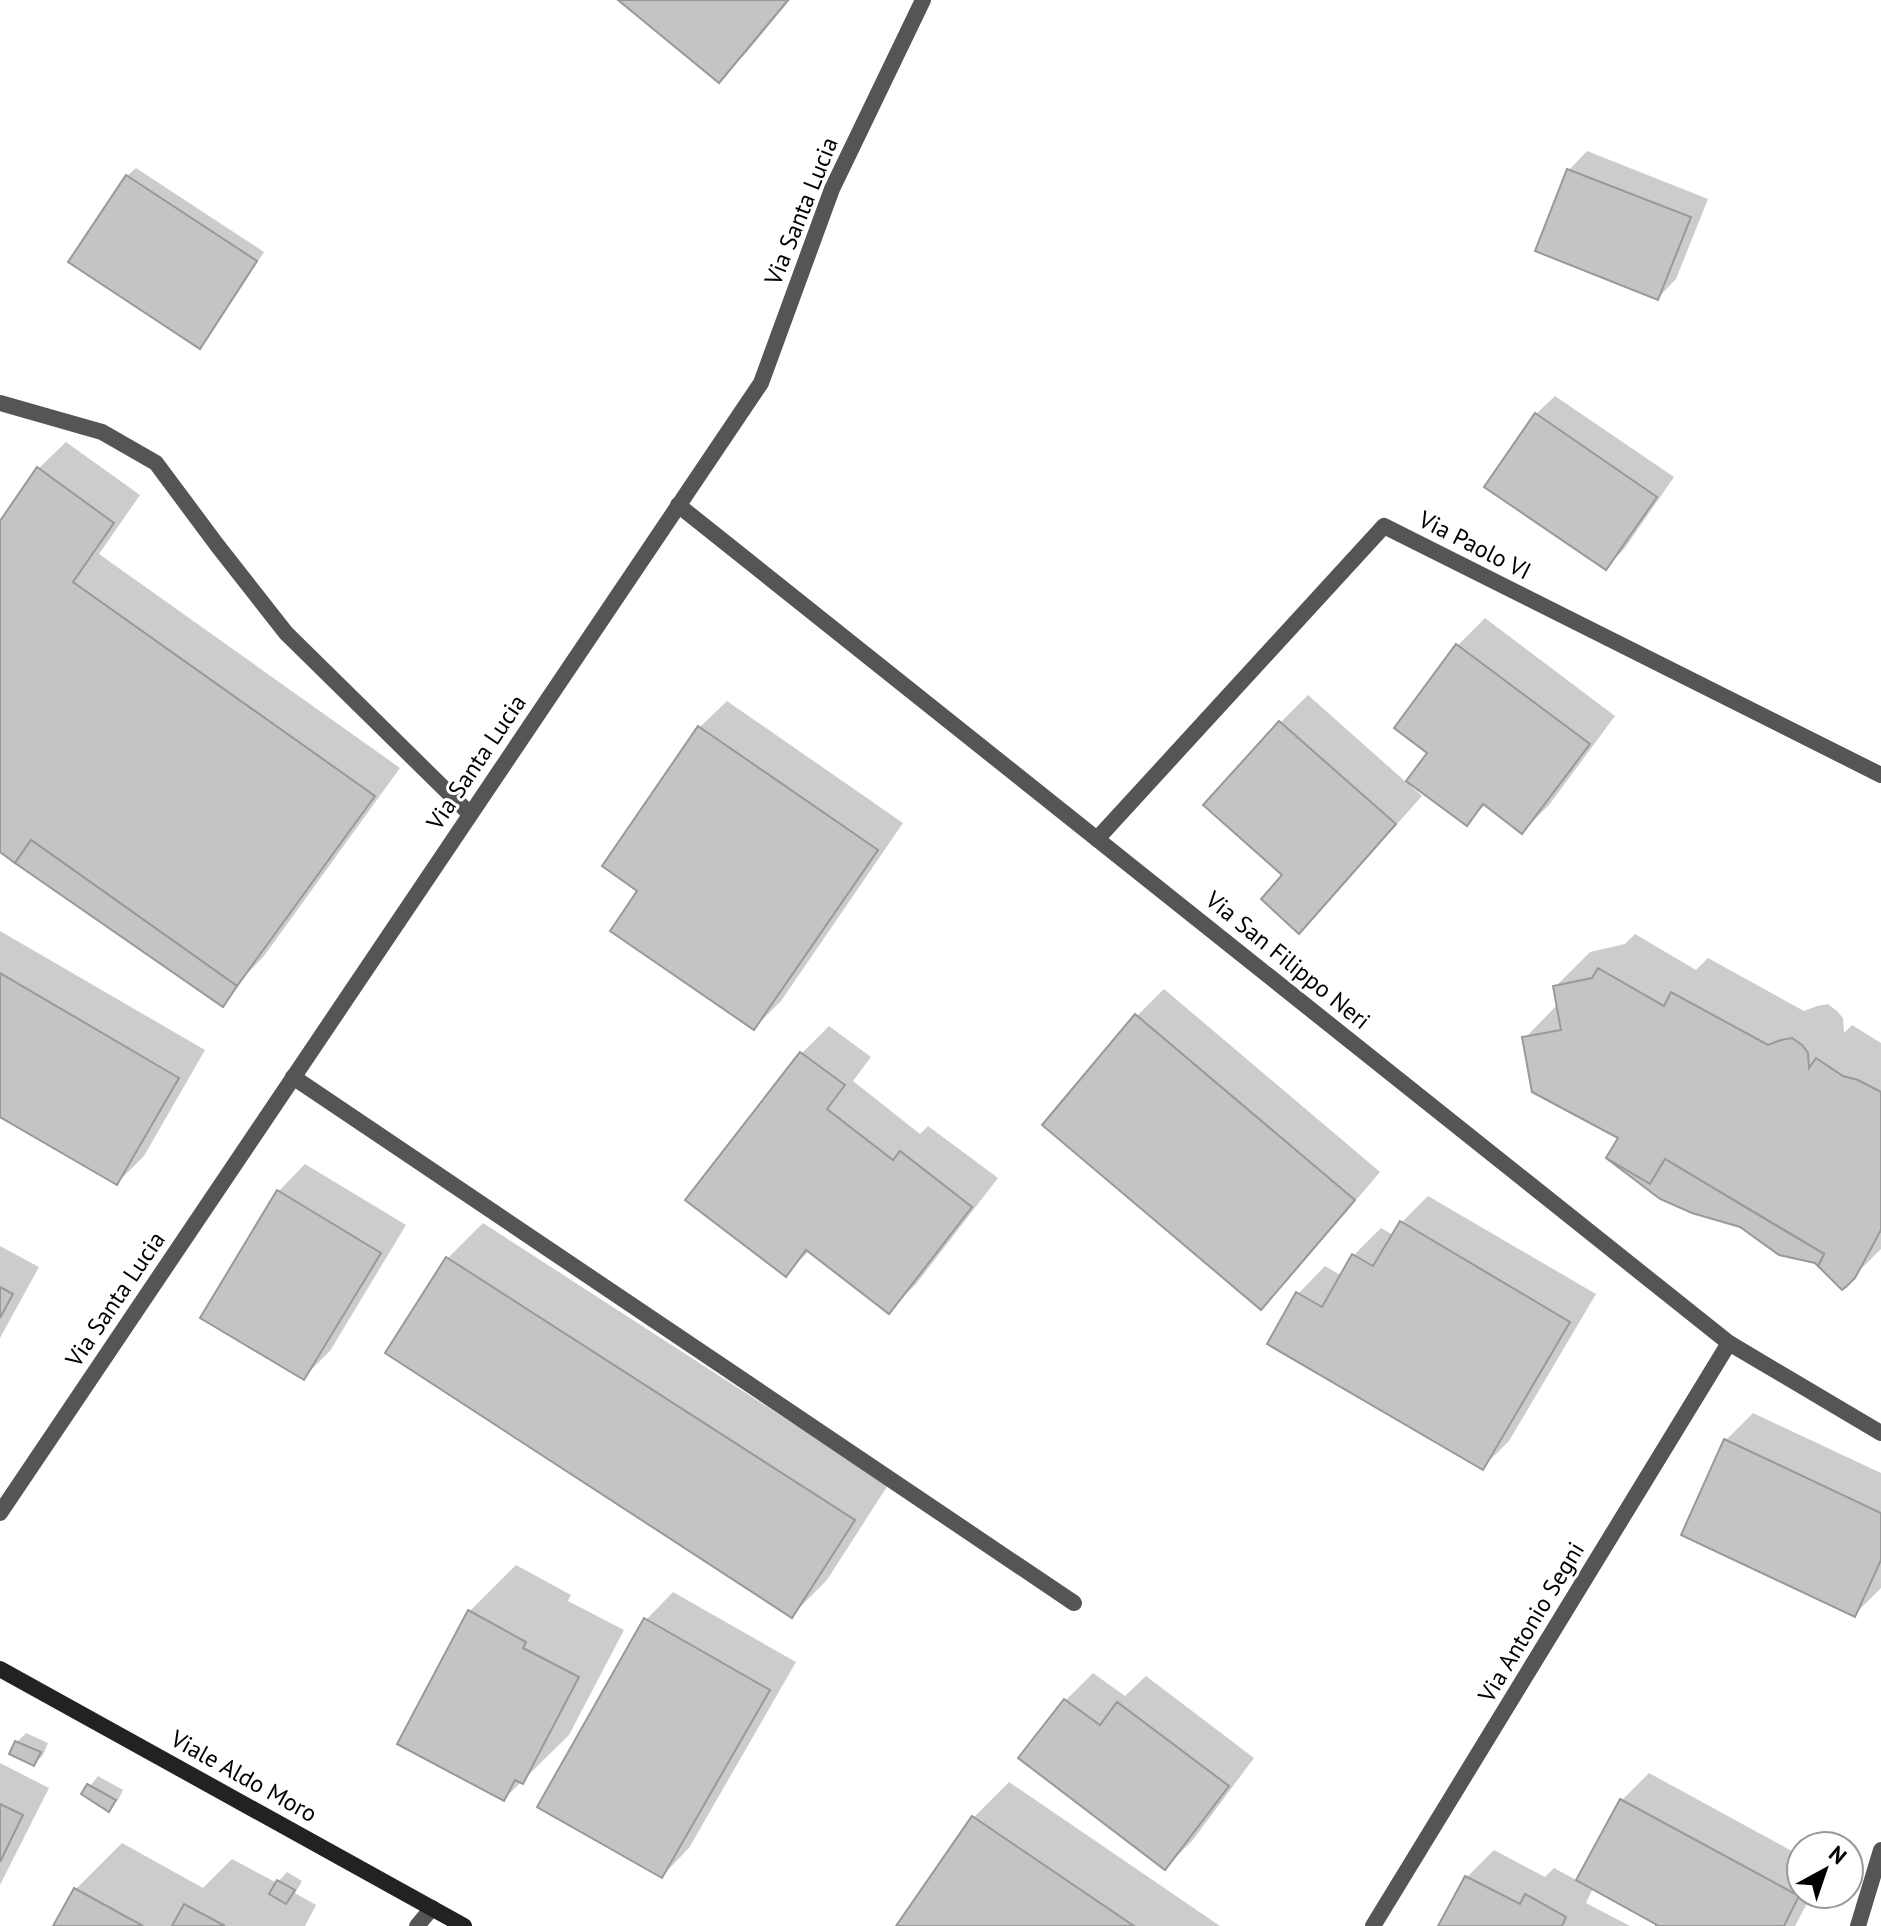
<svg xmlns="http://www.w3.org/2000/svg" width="1881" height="1926" font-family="'PT Sans',sans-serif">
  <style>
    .shadow { fill: #0003 }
    .building { fill: #c4c4c4; stroke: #999; stroke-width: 2 }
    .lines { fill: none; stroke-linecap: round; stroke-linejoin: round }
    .lane { stroke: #555; stroke-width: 16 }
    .street { stroke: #555; stroke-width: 16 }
    .secondary { stroke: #222; stroke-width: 16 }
    .labels { text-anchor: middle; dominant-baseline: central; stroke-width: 6; stroke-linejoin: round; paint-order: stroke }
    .street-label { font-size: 24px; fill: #000; stroke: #fff }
  </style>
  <rect width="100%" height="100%" fill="#fff"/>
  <g class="shadow">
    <polygon points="622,0 790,0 746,53 719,81"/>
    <polygon points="1587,151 1708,199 1676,279 1658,298 1538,250 1569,170"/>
    <polygon points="136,168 264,252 208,337 199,346 127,176"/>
    <polygon points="1555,396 1674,477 1624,549 1606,568 1536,414"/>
    <polygon points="66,442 140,495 99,554 400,768 264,956 246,975 231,996 222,1005 0,850 0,524 38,469"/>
    <polygon points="1485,618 1615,716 1549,805 1522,832 1486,804 1467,823 1414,785 1412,787 1422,796 1326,904 1299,931 1285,875 1206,805 1281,722 1308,695 1407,783 1429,753 1458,645"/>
    <polygon points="727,701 903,823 781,1001 754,1028 640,890 699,728"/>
    <polygon points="0,931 205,1050 144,1156 117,1183 0,1115"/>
    <polygon points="1635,934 1696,970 1708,958 1804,1011 1817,1006 1828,1004 1837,1011 1843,1018 1844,1033 1852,1025 1881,1043 1881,1249 1853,1277 1820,1265 1621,1138 1525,1038 1558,1004 1555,987 1590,952 1625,944"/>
    <polygon points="1164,989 1380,1172 1288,1280 1261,1307 1137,1016"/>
    <polygon points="829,1026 871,1057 853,1081 920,1134 928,1126 998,1178 916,1284 889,1311 810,1250 786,1274 688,1200 802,1053"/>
    <polygon points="305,1164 406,1225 330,1351 303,1378 278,1192"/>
    <polygon points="1428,1196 1596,1294 1509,1441 1482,1468 1298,1294 1325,1266 1342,1276 1354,1255 1381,1228 1393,1235 1401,1223"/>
    <polygon points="483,1223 888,1485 827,1580 792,1615 387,1353 448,1258"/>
    <polygon points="0,1246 39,1267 0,1338"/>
    <polygon points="1753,1413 1881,1473 1881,1588 1854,1615 1726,1440"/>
    <polygon points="516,1565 571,1595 568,1601 624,1630 569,1735 504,1799 469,1612"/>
    <polygon points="673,1592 796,1662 689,1848 662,1876 646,1620"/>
    <polygon points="1093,1673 1125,1696 1146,1676 1254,1758 1192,1841 1165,1868 1021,1758 1066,1700"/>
    <polygon points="26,1733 48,1743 43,1755 34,1764 17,1742"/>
    <polygon points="0,1763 49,1788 0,1885"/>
    <polygon points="1649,1773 1801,1856 1801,1894 1812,1894 1795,1926 1658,1926 1660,1924 1593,1888 1586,1903 1630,1926 1441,1926 1467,1877 1494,1850 1545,1877 1554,1868 1578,1881 1622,1800"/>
    <polygon points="98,1776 123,1790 118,1800 109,1809 84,1794"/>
    <polygon points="1009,1782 1220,1926 899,1926 974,1817"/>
    <polygon points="122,1843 203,1888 232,1859 277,1883 287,1872 302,1881 295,1893 316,1905 305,1926 56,1926 76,1889"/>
  </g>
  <g class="building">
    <polygon points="618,0 788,0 719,83"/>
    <polygon points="1567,169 1691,217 1658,300 1535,251"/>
    <polygon points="126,175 257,261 200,349 68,262"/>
    <polygon points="1535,413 1657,497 1606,570 1484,487"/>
    <polygon points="37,467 114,523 73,582 375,796 237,986 31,840 15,863 0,852 0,521"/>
    <polygon points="1456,644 1590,744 1522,834 1483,804 1467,826 1406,781 1427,753 1394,728"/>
    <polygon points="1279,721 1396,824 1299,934 1261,899 1282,875 1203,805"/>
    <polygon points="698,726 878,850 754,1030 610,931 637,891 602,866"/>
    <polygon points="31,840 237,986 223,1007 15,863"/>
    <polygon points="1598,968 1664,1006 1671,992 1768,1045 1781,1040 1792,1038 1802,1045 1808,1053 1809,1068 1816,1058 1843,1076 1858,1080 1881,1092 1881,1230 1855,1278 1847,1286 1842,1290 1818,1266 1824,1254 1665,1159 1650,1184 1606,1158 1618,1138 1532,1092 1522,1037 1561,1030 1553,986 1592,978"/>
    <polygon points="0,973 179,1078 117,1185 0,1117"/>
    <polygon points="1135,1014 1355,1200 1261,1310 1042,1125"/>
    <polygon points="800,1052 845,1085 827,1109 893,1160 900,1151 972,1207 889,1314 806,1250 786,1277 685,1200"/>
    <polygon points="1606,1158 1650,1184 1665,1159 1824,1254 1818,1266 1815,1263 1779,1255 1740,1227 1692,1213 1660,1199"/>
    <polygon points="277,1190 381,1253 304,1380 200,1318"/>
    <polygon points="1400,1221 1570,1322 1483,1470 1267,1344 1296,1292 1322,1307 1352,1254 1373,1266"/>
    <polygon points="446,1257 855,1520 792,1618 385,1353"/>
    <polygon points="0,1287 13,1294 0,1318"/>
    <polygon points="1724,1439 1881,1513 1881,1560 1855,1617 1681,1535"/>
    <polygon points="468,1610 526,1642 523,1648 579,1677 523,1784 515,1780 504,1801 397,1744"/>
    <polygon points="644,1618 770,1690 662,1878 537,1807"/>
    <polygon points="1064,1699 1100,1725 1117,1702 1229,1786 1165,1870 1018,1758"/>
    <polygon points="15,1741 41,1752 34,1766 9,1754"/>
    <polygon points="87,1784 116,1800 109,1812 81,1794"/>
    <polygon points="1620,1799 1799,1896 1784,1926 1656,1926 1657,1925 1576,1880"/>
    <polygon points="0,1804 23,1815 0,1862"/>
    <polygon points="972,1816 1134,1926 896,1926"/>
    <polygon points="1465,1876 1520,1904 1525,1894 1566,1917 1562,1926 1438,1926"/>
    <polygon points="277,1880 295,1890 286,1904 269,1894"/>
    <polygon points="74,1888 143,1926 53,1926"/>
    <polygon points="184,1904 225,1926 172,1926"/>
  </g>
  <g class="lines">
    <polyline class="lane" points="0,403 102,432 156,463 217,545 286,633 470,814"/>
    <g class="street">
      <polyline points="678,505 1729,1343 1881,1433"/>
      <polyline points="1097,839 1384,526 1881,775"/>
      <polyline points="293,1077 1074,1603"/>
      <polyline points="0,1513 761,383 832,189 923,0"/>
      <polyline points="417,1926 432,1908"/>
      <polyline points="1373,1926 1729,1343"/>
      <polyline points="1858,1926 1881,1850"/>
    </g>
    <polyline class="secondary" points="0,1669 464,1926"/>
  </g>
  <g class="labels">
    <g class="street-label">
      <text transform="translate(801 211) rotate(-68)">Via Santa Lucia</text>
      <text transform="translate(1475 545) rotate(27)">Via Paolo VI</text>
      <text transform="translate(476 762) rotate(-56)">Via Santa Lucia</text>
      <text transform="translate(1288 960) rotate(39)">Via San Filippo Neri</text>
      <text transform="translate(115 1299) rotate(-56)">Via Santa Lucia</text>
      <text transform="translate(1531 1622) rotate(-59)">Via Antonio Segni</text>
      <text transform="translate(244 1776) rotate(29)">Viale Aldo Moro</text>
    </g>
  </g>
  <g transform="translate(1825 1870) rotate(40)"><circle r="38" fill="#ffffff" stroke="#999999" stroke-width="2"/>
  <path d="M0-6L14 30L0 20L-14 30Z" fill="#000000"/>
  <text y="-12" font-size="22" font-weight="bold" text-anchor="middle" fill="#000000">N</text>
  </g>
</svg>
